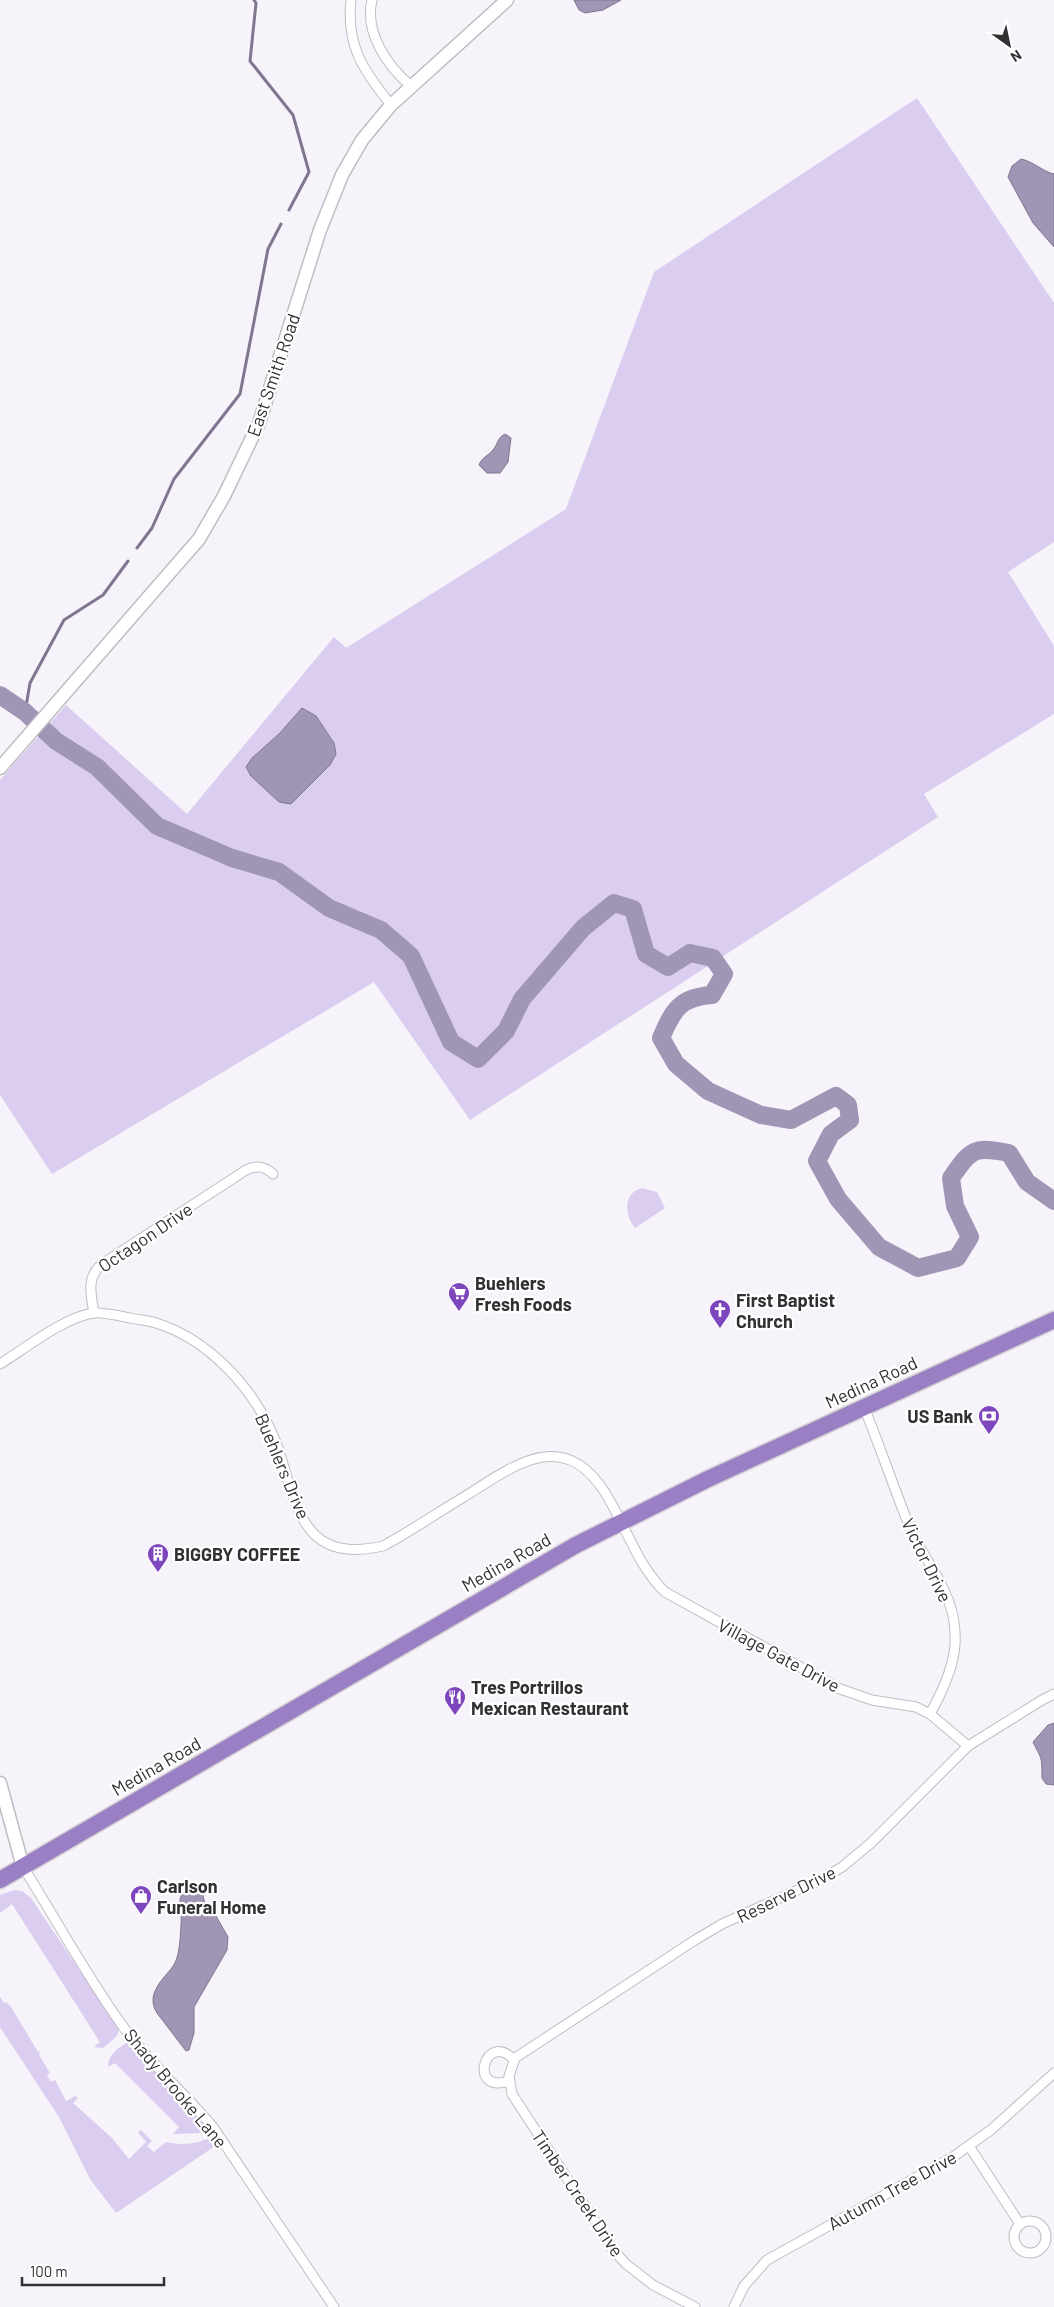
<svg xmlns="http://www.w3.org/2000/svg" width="1054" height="2307" font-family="Barlow,sans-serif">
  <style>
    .green { fill: #dacdef }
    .water { fill: #a195b6; stroke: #7f778f }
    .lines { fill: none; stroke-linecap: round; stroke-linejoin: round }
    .stream { stroke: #7f778f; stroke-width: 3 }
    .river { stroke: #a195b6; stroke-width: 18 }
    .street-casing { stroke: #bfbdc3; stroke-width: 11 }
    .secondary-casing { stroke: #bfbdc3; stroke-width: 15 }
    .highway-casing { stroke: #d2d1d2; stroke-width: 19 }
    .street { stroke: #fff; stroke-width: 9 }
    .secondary { stroke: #fff; stroke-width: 12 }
    .highway { stroke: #9b7fc4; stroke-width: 16 }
    .labels { text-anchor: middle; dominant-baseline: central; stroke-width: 4.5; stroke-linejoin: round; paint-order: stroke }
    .street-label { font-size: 18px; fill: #313033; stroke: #fff }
    .poi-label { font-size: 18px; font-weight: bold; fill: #313033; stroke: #fff; text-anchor: start }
  </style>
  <rect width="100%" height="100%" fill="#f6f3fa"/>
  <g class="green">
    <polygon points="917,98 1054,303 1054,542 1008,572 1054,646 1054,714 924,794 938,817 470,1120 374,982 52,1174 0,1095 0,780 66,705 187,814 334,637 346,648 566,509 654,272"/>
    <path d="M642,1188L657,1192L665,1208L635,1228C625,1216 622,1193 642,1188Z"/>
    <polygon points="14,1890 22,1891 31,1898 119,2029 117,2036 103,2048 94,2047 100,2042 12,1904 0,1913 0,1895"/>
    <path d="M0,1997L4,2003L6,2002L11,2007L38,2052L40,2051L39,2055L50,2073L47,2075L51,2082L55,2080L66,2101L75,2096L78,2098L73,2103L112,2138L129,2159L146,2142L138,2132L141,2130L152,2141L147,2146L154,2152L166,2142C184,2146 199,2144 215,2135L221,2142L116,2213L90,2179L59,2117L0,2027Z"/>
    <path d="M129,2042L207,2125L201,2133L173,2134L179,2127L115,2063L108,2067C108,2055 118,2047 129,2042Z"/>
  </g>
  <g class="water">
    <polygon points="574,0 621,0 603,10 585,13 579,10"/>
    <path d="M1021,159C1034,162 1041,170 1053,174L1054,173V247L1033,223L1008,177L1012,166Z"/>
    <path d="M505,434L511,438L508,462L500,473H487L479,465C482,457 488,456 493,450C498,444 497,438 505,434Z"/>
    <polygon points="302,708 316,716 334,743 336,754 330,765 291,804 279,802 251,776 246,767 252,758 280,733"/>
    <path d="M1054,1723V1785L1046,1784L1042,1778C1042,1757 1042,1760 1033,1742L1048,1725Z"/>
    <path d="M193,1885L202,1890L205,1905L216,1916L228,1937L227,1950L194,2007V2033L189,2050L186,2051L157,2013C146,1996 160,1982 171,1969C180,1959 180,1939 181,1925C183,1909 172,1894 193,1885Z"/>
  </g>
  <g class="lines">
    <g class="stream">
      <polyline points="254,0 256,3 250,61 293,115 309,172 289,210"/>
      <polyline points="137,548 152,528 174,479 240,394 268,249 281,224"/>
      <polyline points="25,712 30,683 64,620 103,595 128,561"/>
    </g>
    <path class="river" d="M0,695L25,712L56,741L97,767L157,826L232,858L279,872L329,908L381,930L411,956L451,1042L478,1059L506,1031L522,999L583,928L614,903L633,909L646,954L668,967L690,953L713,958L724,974L712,995C680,997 673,1010 661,1038L676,1064L708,1091L761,1115L791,1120L836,1096L848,1105L850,1120L831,1134L817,1161L838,1199L879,1247L918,1268L957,1258L970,1237L955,1206L951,1178C971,1149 974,1146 1009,1153L1027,1182L1054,1201"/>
    <g class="street-casing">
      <g id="street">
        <path d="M351,0C346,46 363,70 391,105"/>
        <path d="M372,0C364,33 388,67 412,87"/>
        <path d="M94,1313C91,1295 86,1277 102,1264L246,1170C257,1165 264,1166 273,1174"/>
        <path d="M0,1364C26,1348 63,1318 93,1313C104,1312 119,1316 130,1318C139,1320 148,1320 156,1323C208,1339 252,1387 273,1435C287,1466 290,1510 315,1535C334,1553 360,1551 383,1546C411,1531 437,1513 464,1497C512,1467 562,1426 604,1491C626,1525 636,1564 665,1592L840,1689L872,1700L916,1707L930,1714L968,1746"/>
        <path d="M864,1407C880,1447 894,1488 910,1528C919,1549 933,1567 943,1588C966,1634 954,1671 930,1714"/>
        <path d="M23,1867C56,1919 86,1975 122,2025C148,2062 184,2092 213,2127L334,2307"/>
        <path d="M509,2081C467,2095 485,2029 514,2060"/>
        <polyline points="969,2146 1020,2224"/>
        <circle cx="1030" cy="2237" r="16"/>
        <polyline points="695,2307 653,2285 626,2264 615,2252 512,2094 509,2076 515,2058 695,1940 722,1924 820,1880 842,1867 871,1843 968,1746 1042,1700 1054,1694"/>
        <polyline points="734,2307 744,2286 767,2260 953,2157 992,2129 1054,2073"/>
      </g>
    </g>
    <g class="secondary-casing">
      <g id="secondary">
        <polyline points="0,768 199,539 224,496 259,423 320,230 342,175 362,140 391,105 507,0"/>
        <polyline points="0,1783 23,1867"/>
      </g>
    </g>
    <g class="highway-casing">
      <polyline id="highway" points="0,1880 576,1545 708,1479 1054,1320"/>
    </g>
    <use href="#street" class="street"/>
    <use href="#secondary" class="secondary"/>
    <use href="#highway" class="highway"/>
  </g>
  <defs>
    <g id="supermarket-pin" transform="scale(1.125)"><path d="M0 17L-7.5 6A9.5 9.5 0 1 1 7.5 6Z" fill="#7e46bd" stroke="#fff"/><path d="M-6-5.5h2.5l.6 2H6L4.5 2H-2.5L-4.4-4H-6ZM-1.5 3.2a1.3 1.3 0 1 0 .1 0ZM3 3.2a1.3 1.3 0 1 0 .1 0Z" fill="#fff"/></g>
    <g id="church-pin" transform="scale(1.125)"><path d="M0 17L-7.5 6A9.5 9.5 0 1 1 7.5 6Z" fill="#7e46bd" stroke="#fff"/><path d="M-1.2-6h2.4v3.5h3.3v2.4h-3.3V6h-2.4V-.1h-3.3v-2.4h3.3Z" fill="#fff"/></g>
    <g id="bank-pin" transform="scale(1.125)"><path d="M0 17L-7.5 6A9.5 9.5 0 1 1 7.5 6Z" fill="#7e46bd" stroke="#fff"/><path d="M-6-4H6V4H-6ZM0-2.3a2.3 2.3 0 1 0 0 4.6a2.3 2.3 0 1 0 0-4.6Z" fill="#fff"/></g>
    <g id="building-pin" transform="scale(1.125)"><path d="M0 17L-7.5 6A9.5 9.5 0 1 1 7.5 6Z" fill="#7e46bd" stroke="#fff"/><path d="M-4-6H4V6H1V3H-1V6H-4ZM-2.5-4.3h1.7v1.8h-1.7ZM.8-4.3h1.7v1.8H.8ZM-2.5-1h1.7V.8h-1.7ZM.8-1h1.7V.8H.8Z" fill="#fff"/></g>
    <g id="restaurant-pin" transform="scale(1.125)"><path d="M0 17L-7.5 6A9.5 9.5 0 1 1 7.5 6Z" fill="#7e46bd" stroke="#fff"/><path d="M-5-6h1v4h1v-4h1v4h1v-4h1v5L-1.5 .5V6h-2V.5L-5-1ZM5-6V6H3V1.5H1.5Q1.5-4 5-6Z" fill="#fff"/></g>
    <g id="shop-pin" transform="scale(1.125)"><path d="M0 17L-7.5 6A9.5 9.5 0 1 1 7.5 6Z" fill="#7e46bd" stroke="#fff"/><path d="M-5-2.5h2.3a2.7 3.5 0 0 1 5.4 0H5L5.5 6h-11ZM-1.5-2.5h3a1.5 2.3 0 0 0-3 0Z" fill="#fff"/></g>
  </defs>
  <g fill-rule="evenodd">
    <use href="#supermarket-pin" x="459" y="1293"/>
    <use href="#church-pin" x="720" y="1310"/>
    <use href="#bank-pin" x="989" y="1416"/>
    <use href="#building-pin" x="158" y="1554"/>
    <use href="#restaurant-pin" x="455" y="1697"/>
    <use href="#shop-pin" x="141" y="1896"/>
  </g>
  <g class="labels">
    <g class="street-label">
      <text transform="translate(273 375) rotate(-71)">East Smith Road</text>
      <text transform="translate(145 1237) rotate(-34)">Octagon Drive</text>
      <text transform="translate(871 1382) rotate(-25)">Medina Road</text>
      <text transform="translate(283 1466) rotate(67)">Buehlers Drive</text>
      <text transform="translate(927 1560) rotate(64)">Victor Drive</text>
      <text transform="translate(506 1562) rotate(-30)">Medina Road</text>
      <text transform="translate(779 1655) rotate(28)">Village Gate Drive</text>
      <text transform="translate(156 1766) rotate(-30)">Medina Road</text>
      <text transform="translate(786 1894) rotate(-26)">Reserve Drive</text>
      <text transform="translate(176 2088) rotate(50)">Shady Brooke Lane</text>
      <text transform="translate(892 2190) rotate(-29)">Autumn Tree Drive</text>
      <text transform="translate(578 2193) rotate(56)">Timber Creek Drive</text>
    </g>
    <g class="poi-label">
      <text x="475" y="1283">Buehlers<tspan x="475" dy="21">Fresh Foods</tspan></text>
      <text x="736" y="1300">First Baptist<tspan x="736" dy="21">Church</tspan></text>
      <text x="973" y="1416" text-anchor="end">US Bank</text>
      <text x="174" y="1554">BIGGBY COFFEE</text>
      <text x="471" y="1687">Tres Portrillos<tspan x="471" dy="21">Mexican Restaurant</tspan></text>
      <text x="157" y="1886">Carlson<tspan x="157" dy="21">Funeral Home</tspan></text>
    </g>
  </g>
  <g transform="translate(1009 45) rotate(147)" stroke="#ffffff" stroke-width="4" paint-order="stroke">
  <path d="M0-4L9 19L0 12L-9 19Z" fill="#313033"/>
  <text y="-8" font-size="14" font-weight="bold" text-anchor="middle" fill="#313033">N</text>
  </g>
  <path d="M22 2277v8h142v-8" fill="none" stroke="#313033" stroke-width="2.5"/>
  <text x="30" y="2277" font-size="15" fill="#313033" stroke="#ffffff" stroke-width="4" paint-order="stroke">100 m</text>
</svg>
